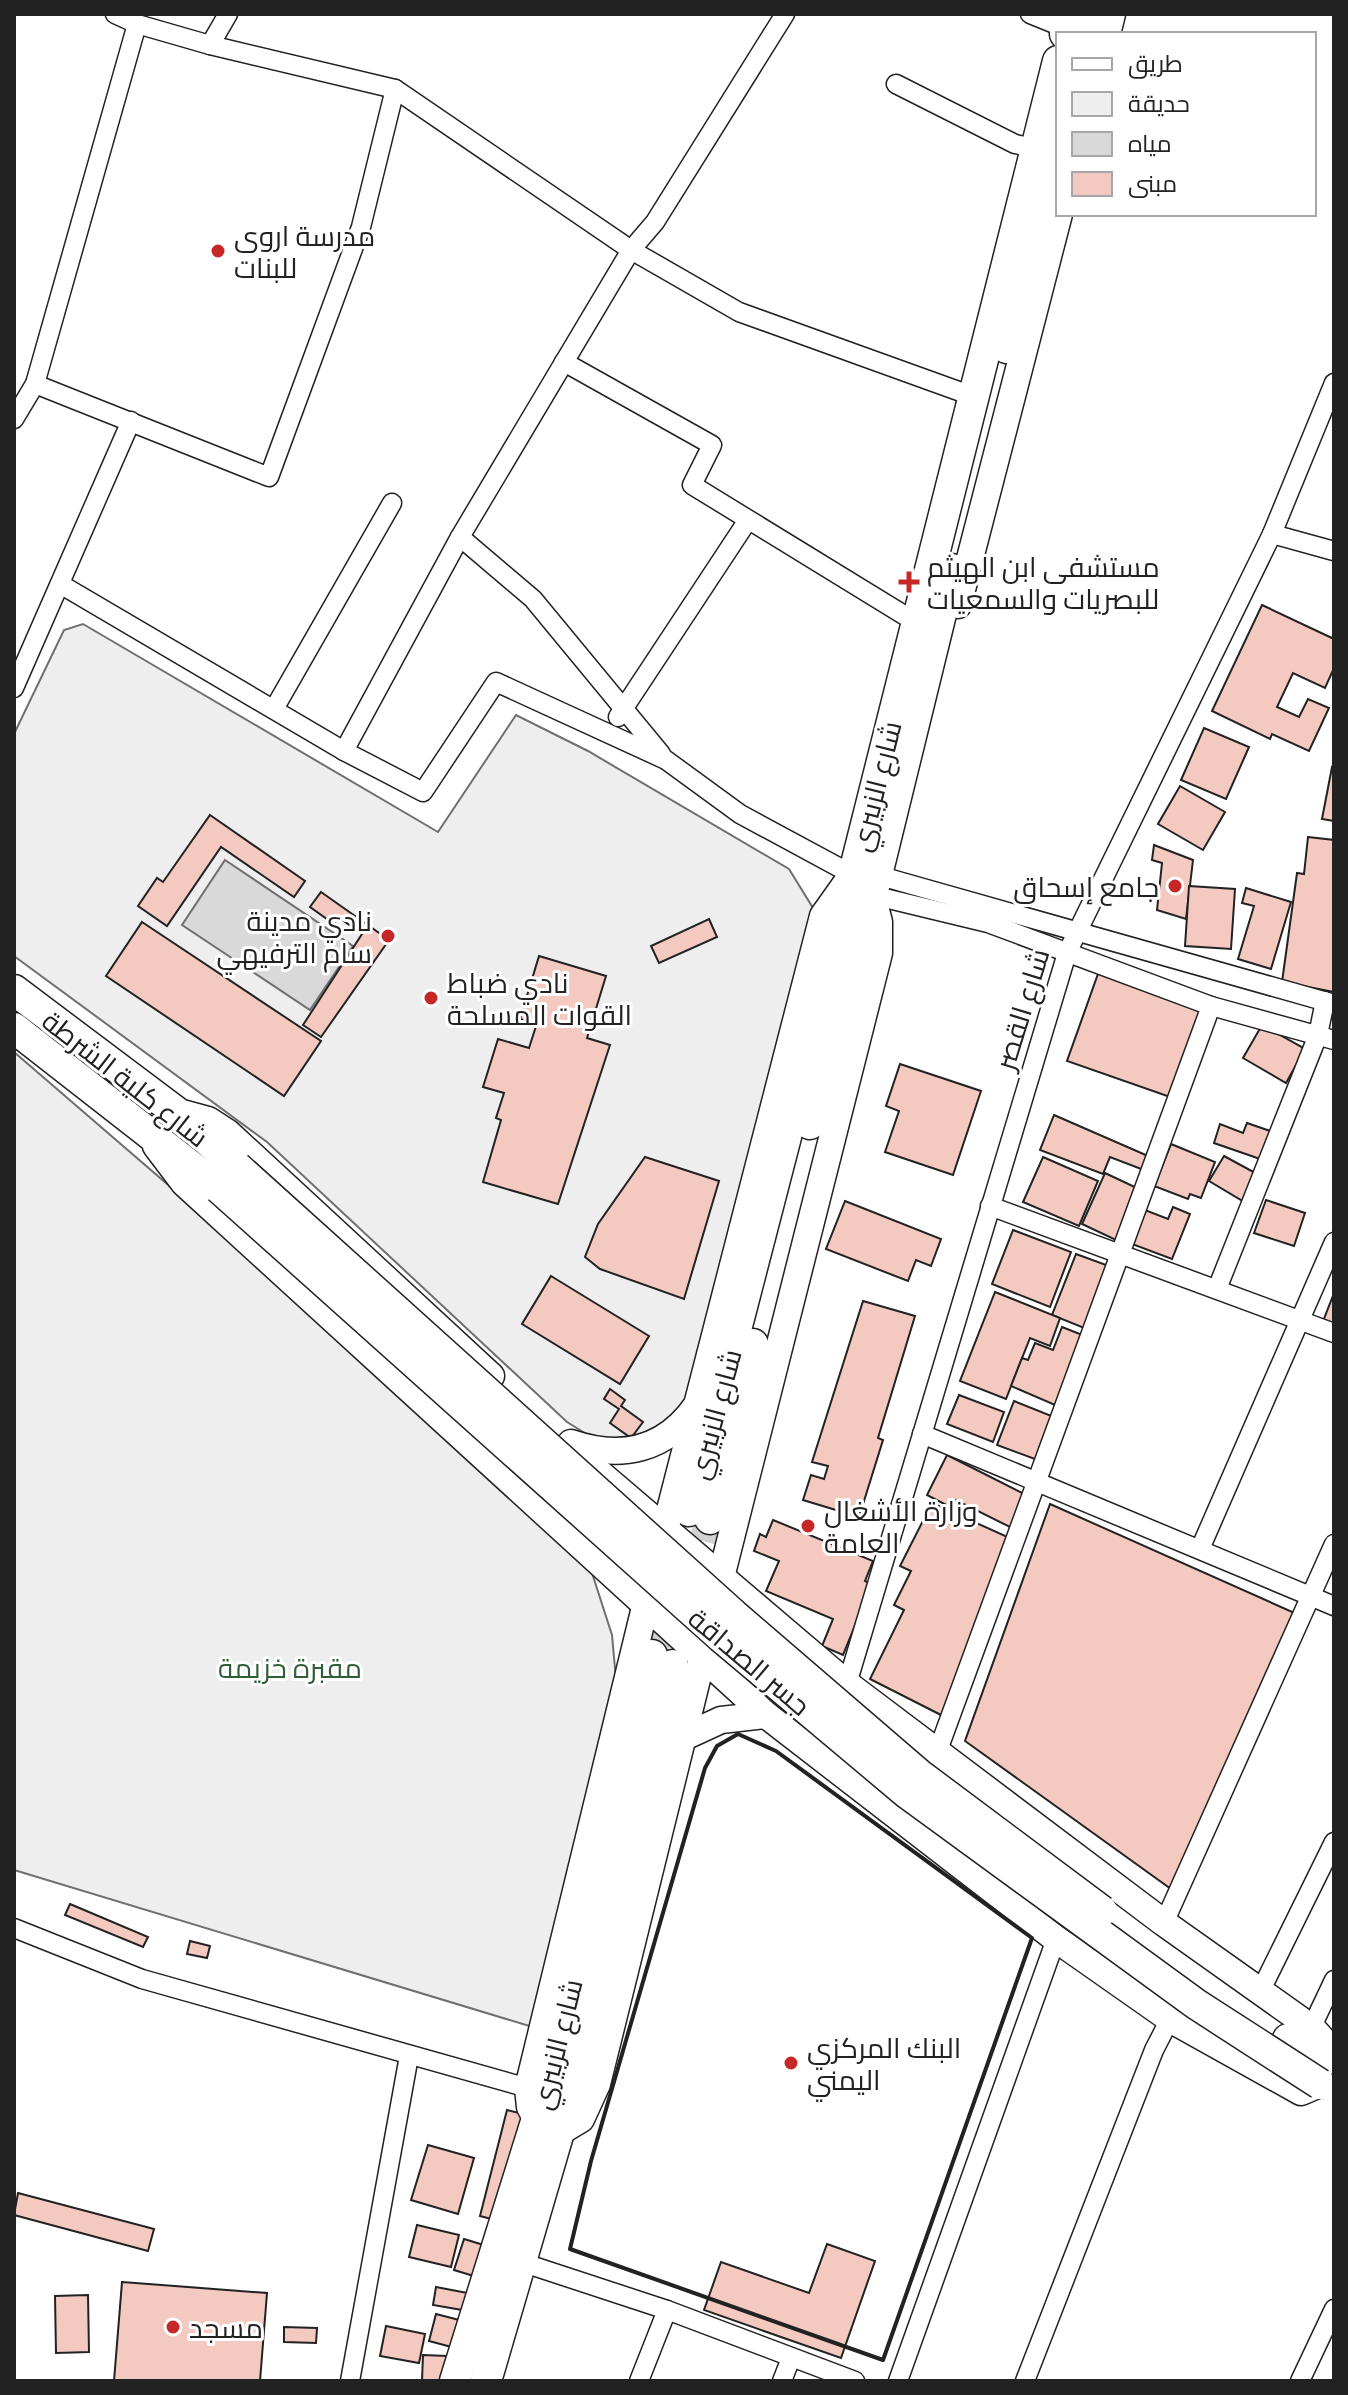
<svg xmlns="http://www.w3.org/2000/svg" width="1348" height="2395" font-family="'Exo 2',Cairo,sans-serif">
  <style>
    .green { fill: #eee; stroke: #6f6f6f; stroke-width: 2 }
    .water { fill: #d9d9d9; stroke: #6f6f6f; stroke-width: 2 }
    .building { fill: #f3c9c0; stroke: #222; stroke-width: 2 }
    .lines { fill: none; stroke-linecap: round; stroke-linejoin: round }
    .primary-tunnel { stroke: #d3d3d3; stroke-width: 30; stroke-dasharray: 30 15; stroke-linecap: butt }
    .minor-casing { stroke: #222; stroke-width: 21 }
    .secondary-casing { stroke: #222; stroke-width: 29 }
    .primary-casing { stroke: #222; stroke-width: 33 }
    .minor { stroke: #fff; stroke-width: 18 }
    .secondary { stroke: #fff; stroke-width: 26 }
    .primary { stroke: #fff; stroke-width: 30 }
    .primary-bridge-casing { stroke: #222; stroke-width: 33; stroke-linecap: butt }
    .primary-bridge { stroke: #fff; stroke-width: 30 }
    .wall { stroke: #222; stroke-width: 4 }
    .poi-dot { fill: #c62828; stroke: #fff; stroke-width: 3 }
    .labels { text-anchor: middle; dominant-baseline: central; stroke-width: 6; stroke-linejoin: round; paint-order: stroke }
    .poi-label { font-size: 28px; fill: #222; stroke: #fff; text-anchor: start }
    .street-label { font-size: 28px; fill: #222; stroke: #fff }
    .park-label { font-size: 28px; fill: #2f5e38; stroke: #fff }
  </style>
  <rect width="100%" height="100%" fill="#fff"/>
  <g class="green">
    <polygon points="83,624 438,832 516,715 588,751 789,869 813,908 701,1348 680,1416 656,1437 601,1443 567,1422 267,1142 14,956 14,734 64,630"/>
    <polygon points="14,1052 348,1340 592,1573 612,1635 618,1702 536,2028 14,1870"/>
  </g>
  <polygon class="water" points="225,860 353,946 310,1010 182,925"/>
  <g class="building">
    <polygon points="1262,605 1334,639 1334,668 1325,688 1293,673 1277,707 1299,717 1308,699 1329,708 1309,751 1272,734 1270,739 1212,711"/>
    <polygon points="1204,728 1249,747 1226,799 1181,780"/>
    <polygon points="1332,767 1334,768 1334,821 1322,819"/>
    <polygon points="1180,786 1225,812 1203,850 1158,824"/>
    <polygon points="210,815 305,881 294,897 221,847 167,926 138,906 157,878 163,882"/>
    <polygon points="1308,837 1334,840 1334,992 1282,982 1297,873 1304,874"/>
    <polygon points="1154,845 1193,860 1186,919 1157,910 1162,863 1152,860"/>
    <polygon points="1189,886 1235,889 1231,949 1185,946"/>
    <polygon points="1246,888 1291,902 1271,969 1238,959 1254,906 1242,903"/>
    <polygon points="321,892 389,940 321,1037 303,1025 362,934 338,917 334,924 310,907"/>
    <polygon points="709,919 717,937 659,963 651,946"/>
    <polygon points="142,922 321,1041 284,1096 106,976"/>
    <polygon points="539,956 606,976 587,1038 610,1045 558,1204 483,1182 501,1120 496,1118 504,1093 483,1087 498,1039 529,1048 537,1023 520,1019"/>
    <polygon points="1099,971 1205,1007 1173,1098 1067,1061"/>
    <polygon points="1262,1025 1305,1049 1286,1083 1243,1058"/>
    <polygon points="900,1064 981,1091 953,1175 885,1152 899,1111 886,1106"/>
    <polygon points="1054,1115 1155,1159 1149,1172 1110,1157 1103,1174 1040,1150"/>
    <polygon points="1247,1123 1273,1132 1263,1160 1214,1143 1220,1124 1243,1133"/>
    <polygon points="1171,1144 1215,1162 1201,1198 1190,1194 1188,1199 1154,1186"/>
    <polygon points="1224,1156 1259,1175 1246,1203 1209,1181"/>
    <polygon points="645,1157 719,1181 684,1299 600,1269 585,1257 598,1224"/>
    <polygon points="1043,1157 1098,1181 1079,1226 1023,1202"/>
    <polygon points="1105,1173 1139,1189 1118,1241 1082,1224"/>
    <polygon points="1266,1200 1305,1213 1294,1246 1254,1233"/>
    <polygon points="845,1201 941,1239 931,1266 916,1260 908,1281 826,1249"/>
    <polygon points="1173,1207 1190,1214 1172,1259 1132,1244 1145,1210 1168,1219"/>
    <polygon points="1013,1230 1071,1252 1050,1307 992,1284"/>
    <polygon points="1076,1254 1109,1266 1089,1330 1052,1315"/>
    <polygon points="551,1276 649,1336 620,1384 522,1324"/>
    <polygon points="995,1292 1060,1318 1050,1346 1030,1338 1006,1399 960,1381"/>
    <polygon points="1334,1293 1334,1329 1322,1324"/>
    <polygon points="863,1301 915,1316 878,1438 883,1440 859,1517 803,1500 811,1475 824,1479 828,1466 812,1462"/>
    <polygon points="1062,1327 1085,1336 1055,1405 1011,1386 1022,1358 1028,1360 1035,1343 1053,1350"/>
    <polygon points="610,1389 625,1400 621,1406 643,1422 631,1438 610,1423 619,1409 604,1399"/>
    <polygon points="959,1395 1004,1412 993,1442 947,1424"/>
    <polygon points="1014,1401 1059,1419 1043,1462 997,1445"/>
    <polygon points="947,1455 1028,1496 1012,1528 956,1500 952,1508 927,1495"/>
    <polygon points="932,1503 1012,1539 943,1716 870,1679 904,1610 894,1605 911,1571 900,1566"/>
    <polygon points="1050,1504 1299,1615 1171,1889 965,1741"/>
    <polygon points="773,1520 873,1561 865,1581 872,1584 843,1655 822,1646 833,1619 766,1591 779,1561 754,1551 760,1534 766,1537"/>
    <polygon points="70,1904 148,1937 143,1947 65,1915"/>
    <polygon points="190,1941 210,1946 207,1958 187,1954"/>
    <polygon points="507,2110 527,2115 499,2221 480,2216"/>
    <polygon points="428,2145 474,2158 458,2214 411,2200"/>
    <polygon points="18,2193 154,2229 148,2251 14,2215"/>
    <polygon points="417,2225 459,2235 451,2267 409,2257"/>
    <polygon points="464,2239 487,2246 477,2277 454,2270"/>
    <polygon points="827,2244 875,2261 841,2358 704,2310 721,2262 809,2293"/>
    <polygon points="122,2282 267,2293 260,2381 114,2381"/>
    <polygon points="436,2287 478,2295 474,2312 433,2305"/>
    <polygon points="88,2295 89,2352 56,2353 55,2296"/>
    <polygon points="436,2314 467,2322 459,2349 429,2341"/>
    <polygon points="386,2326 425,2334 419,2363 380,2356"/>
    <polygon points="284,2327 317,2328 316,2343 284,2342"/>
    <polygon points="423,2355 447,2356 446,2381 422,2381"/>
  </g>
  <g class="lines">
    <g class="primary-tunnel">
      <polyline points="693,1585 710,1519"/>
      <polyline points="652,1655 689,1511"/>
    </g>
    <g class="minor-casing">
      <g id="minor">
        <polyline points="115,14 137,24 210,45 395,89 631,250 739,312 975,397"/>
        <polyline points="1030,14 1067,29"/>
        <polyline points="210,45 228,14"/>
        <polyline points="896,84 1015,144 1034,148"/>
        <polyline points="564,362 712,445 692,485 917,623"/>
        <polyline points="35,384 269,477 361,227 395,89"/>
        <polyline points="14,419 35,384 137,24"/>
        <polyline points="1272,534 1334,551"/>
        <polyline points="460,537 533,599 661,754"/>
        <polyline points="60,584 344,751 423,792 496,682 666,760 740,814 853,875"/>
        <polyline points="14,688 131,421"/>
        <polyline points="274,709 392,503"/>
        <polyline points="618,717 748,520"/>
        <polyline points="344,751 460,537 631,250 655,222 785,14"/>
        <polyline points="877,875 1334,1004"/>
        <polyline points="872,895 988,923 1211,1006 1334,1040"/>
        <polyline points="990,1206 1334,1333"/>
        <polyline points="1217,1289 1318,1035 1325,1001"/>
        <polyline points="922,1434 1334,1606"/>
        <polyline points="1200,1549 1334,1242"/>
        <polyline points="847,1684 1067,953 1272,534 1334,383"/>
        <polyline points="937,1753 1211,1006"/>
        <polyline points="1164,1923 1334,1544"/>
        <polyline points="14,1928 142,1979 528,2088"/>
        <polyline points="1260,1992 1334,1842"/>
        <polyline points="1308,2035 1334,1980"/>
        <polyline points="521,2262 667,2310 855,2381"/>
        <polyline points="350,2381 409,2056"/>
        <polyline points="639,2381 667,2310"/>
        <polyline points="782,2381 791,2358"/>
        <polyline points="898,2381 1056,1939"/>
        <polyline points="1025,2381 1154,2050 1170,2019"/>
        <polyline points="1300,2381 1334,2309"/>
      </g>
    </g>
    <g class="secondary-casing">
      <g id="secondary">
        <polyline points="1107,34 1112,14"/>
        <polyline points="958,605 1059,214"/>
        <polyline points="175,1111 208,1120 228,1133 491,1376"/>
        <polyline points="156,1146 184,1183 766,1715 1056,1939 1170,2019 1301,2092 1320,2084"/>
        <path d="M571,1443C621,1460 666,1450 697,1405"/>
        <polyline points="570,1448 847,1684 1164,1923 1312,2028 1329,2047 1334,2058"/>
        <polyline points="661,1545 823,916 850,878"/>
        <polyline points="718,1589 879,953 879,922 872,895"/>
        <polyline points="684,1737 721,1720 766,1715"/>
        <polyline points="537,2120 530,2107 528,2088 648,1595"/>
        <polyline points="561,2131 581,2119 597,2084 706,1643"/>
      </g>
    </g>
    <g class="primary-casing">
      <g id="primary">
        <polyline points="1065,34 1071,14"/>
        <polyline points="1087,34 1092,14"/>
        <polyline points="1007,348 1058,149"/>
        <polyline points="14,990 175,1111 237,1167"/>
        <polyline points="14,1028 219,1188"/>
        <polyline points="810,1124 872,895 952,569"/>
        <polyline points="689,1511 837,940 1058,61"/>
        <polyline points="710,1519 753,1344"/>
        <polyline points="1288,2039 1334,2059"/>
        <polyline points="455,2381 550,2077 652,1655"/>
        <polyline points="486,2381 573,2084 673,1665"/>
      </g>
    </g>
    <use href="#minor" class="minor"/>
    <use href="#secondary" class="secondary"/>
    <use href="#primary" class="primary"/>
    <g class="primary-bridge-casing">
      <g id="primary-bridge">
        <polyline points="237,1167 733,1614 920,1775 1102,1911"/>
        <polyline points="219,1188 721,1637 908,1794 1196,2004 1320,2084"/>
      </g>
    </g>
    <use href="#primary-bridge" class="primary-bridge"/>
    <polygon class="wall" points="738,1734 776,1751 1032,1938 883,2360 570,2249 591,2161 705,1768 717,1746"/>
  </g>
  <g class="poi-dot">
    <circle cx="218" cy="251" r="8"/>
    <path d="M905 570h8v8h8v8h-8v8h-8v-8h-8v-8h8z"/>
    <circle cx="1175" cy="886" r="8"/>
    <circle cx="388" cy="936" r="8"/>
    <circle cx="431" cy="998" r="8"/>
    <circle cx="808" cy="1526" r="8"/>
    <circle cx="791" cy="2063" r="8"/>
    <circle cx="173" cy="2327" r="8"/>
  </g>
  <g class="labels">
    <g class="poi-label">
      <text x="234" y="235">مدرسة اروى<tspan x="234" dy="32">للبنات</tspan></text>
      <text x="927" y="566">مستشفى ابن الهيثم<tspan x="927" dy="32">للبصريات والسمعيات</tspan></text>
      <text x="1159" y="886" text-anchor="end">جامع إسحاق</text>
      <text x="372" y="920" text-anchor="end">نادي مدينة<tspan x="372" dy="32">سام الترفيهي</tspan></text>
      <text x="447" y="982">نادي ضباط<tspan x="447" dy="32">القوات المسلحة</tspan></text>
      <text x="824" y="1510">وزارة الأشغال<tspan x="824" dy="32">العامة</tspan></text>
      <text x="807" y="2047">البنك المركزي<tspan x="807" dy="32">اليمني</tspan></text>
      <text x="189" y="2327">مسجد</text>
    </g>
    <g class="street-label">
      <text transform="translate(875 786) rotate(-76)">شارع الزبيري</text>
      <text transform="translate(1021 1009) rotate(-73)">شارع القصر</text>
      <text transform="translate(126 1078) rotate(38)">شارع كلية الشرطة</text>
      <text transform="translate(714 1414) rotate(-75)">شارع الزبيري</text>
      <text transform="translate(750 1661) rotate(40)">جسر الصداقة</text>
      <text transform="translate(556 2044) rotate(-76)">شارع الزبيري</text>
    </g>
    <g class="park-label">
      <text x="290" y="1667">مقبرة خزيمة</text>
    </g>
  </g>
  <rect width="1348" height="2395" fill="none" stroke="#222222" stroke-width="32"/>
  <rect x="1056" y="32" width="260" height="184" fill="#ffffff" stroke="#a7a7a7" stroke-width="2"/>
  <rect x="1072" y="58" width="40" height="12" fill="#ffffff" stroke="#a7a7a7" stroke-width="2"/>
  <text x="1128" y="72" font-size="24" fill="#222222">طريق</text>
  <rect x="1072" y="92" width="40" height="24" fill="#eeeeee" stroke="#a7a7a7" stroke-width="2"/>
  <text x="1128" y="112" font-size="24" fill="#222222">حديقة</text>
  <rect x="1072" y="132" width="40" height="24" fill="#d9d9d9" stroke="#a7a7a7" stroke-width="2"/>
  <text x="1128" y="152" font-size="24" fill="#222222">مياه</text>
  <rect x="1072" y="172" width="40" height="24" fill="#f3c9c0" stroke="#a7a7a7" stroke-width="2"/>
  <text x="1128" y="192" font-size="24" fill="#222222">مبنى</text>
</svg>
